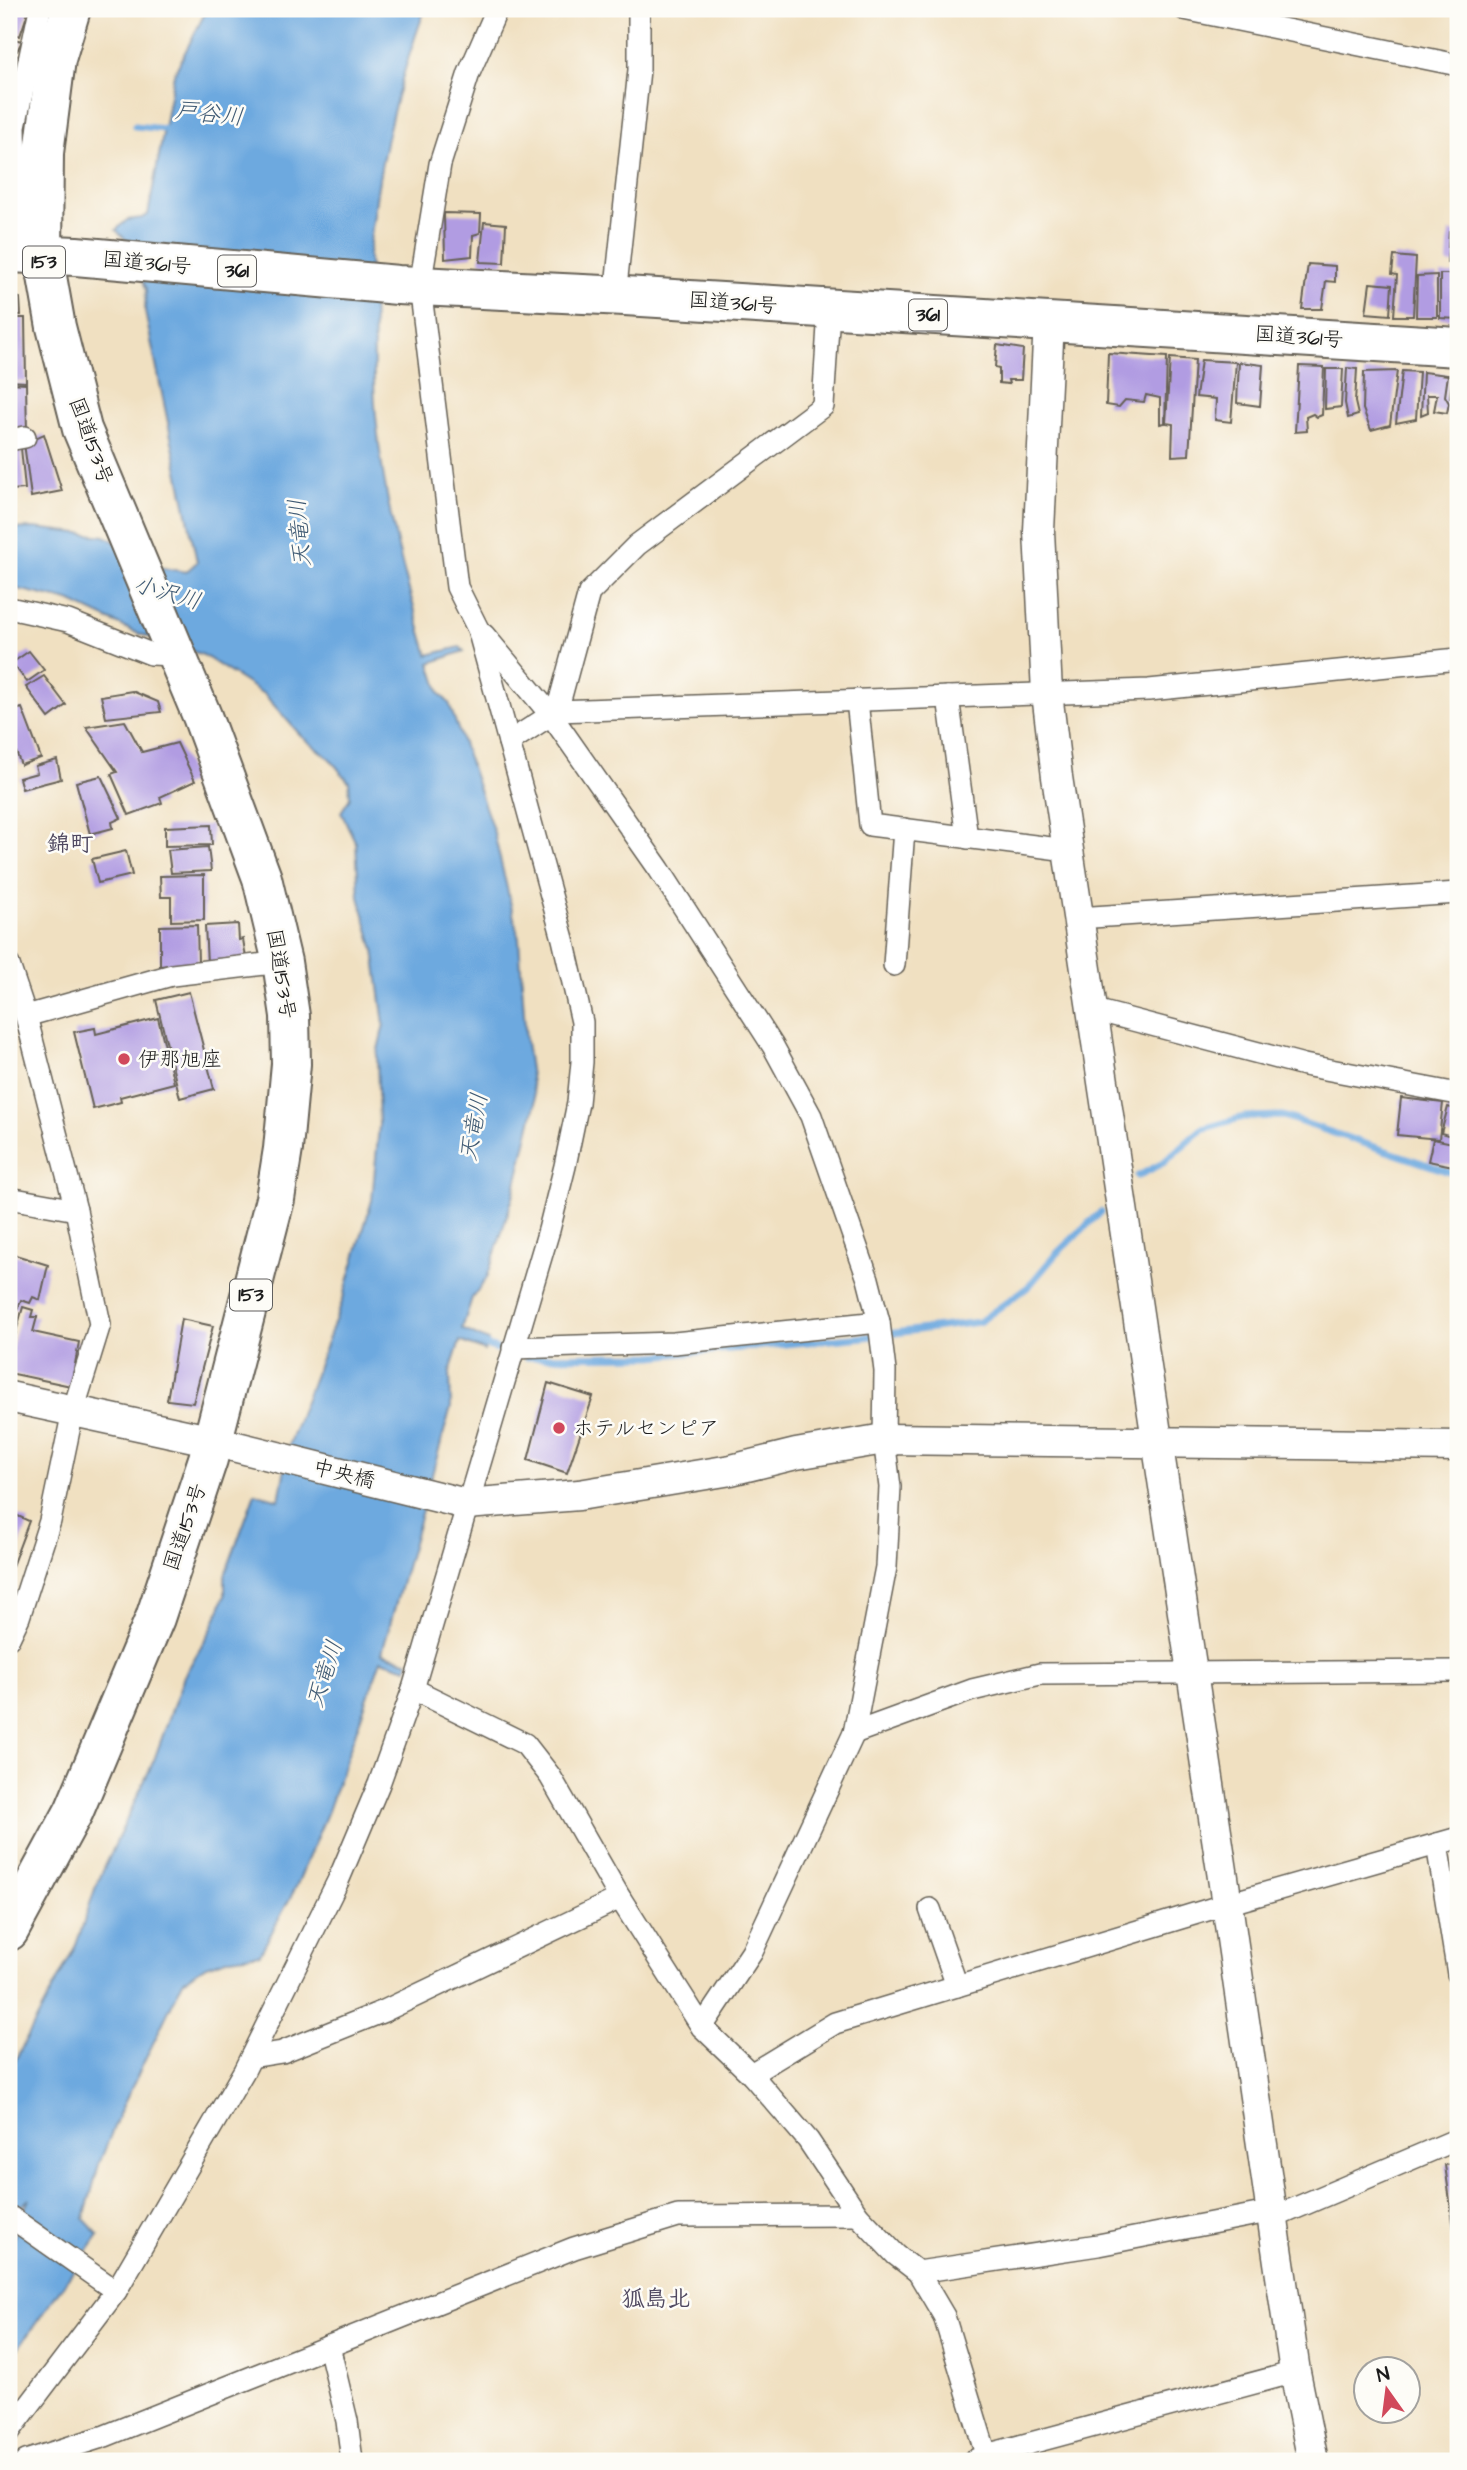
<svg xmlns="http://www.w3.org/2000/svg" width="1467" height="2470" font-family="'Architects Daughter','Klee One',sans-serif">
  <style>
    .water { fill: #6da9df; stroke: #44627e; stroke-width: 2 }
    .lines { fill: none; stroke-linecap: round; stroke-linejoin: round }
    .stream { stroke: #6da9df; stroke-width: 7 }
    .building { fill: #b19ce2 }
    .street-casing { stroke: #666156; stroke-width: 24 }
    .secondary-casing { stroke: #666156; stroke-width: 33 }
    .highway-casing { stroke: #666156; stroke-width: 42 }
    .street { stroke: #fff; stroke-width: 21 }
    .secondary { stroke: #fff; stroke-width: 30 }
    .highway { stroke: #fff; stroke-width: 38 }
    .poi-dot { fill: #d1495b; stroke: #fdfcf7; stroke-width: 2.5 }
    .labels { text-anchor: middle; dominant-baseline: central; stroke-width: 5; stroke-linejoin: round; paint-order: stroke }
    .shield { fill: #fdfcf7; stroke: #605f5e; stroke-width: 2 }
    .shield-label { font-size: 19px; font-weight: bold; fill: #1c1c1c }
    .street-label { font-size: 21px; fill: #1c1c1c; stroke: #fdfcf7 }
    .poi-label { font-size: 21px; fill: #1c1c1c; stroke: #fdfcf7; text-anchor: start }
    .water-label { font-size: 23px; font-style: italic; fill: #405b74; stroke: #fdfcf7 }
    .neighbourhood-label { font-size: 23px; font-weight: bold; fill: #504961; stroke: #fdfcf7 }
  </style>
  <rect width="100%" height="100%" fill="#fdfcf7"/>
  <filter id="ink" filterUnits="userSpaceOnUse"><feTurbulence type="fractalNoise" baseFrequency=".0143" numOctaves="2"/><feDisplacementMap in="SourceGraphic" scale="14" xChannelSelector="R" yChannelSelector="G"/><feConvolveMatrix kernelMatrix="1 2 1 2 8 2 1 2 1" color-interpolation-filters="sRGB"/></filter>
  <filter id="wash" filterUnits="userSpaceOnUse"><feTurbulence type="fractalNoise" baseFrequency=".00686" numOctaves="4" result="noise"/><feDisplacementMap in="SourceGraphic" scale="28" xChannelSelector="R" yChannelSelector="G"/><feGaussianBlur stdDeviation="1.57" result="paint"/><feColorMatrix in="noise" values="0 0 0 0 0 0 0 0 0 0 0 0 0 0 0 0 0 1.4 0 .05"/><feComposite in="paint" operator="in"/></filter>
  <g filter="url(#wash)">
    <rect width="100%" height="100%" fill="#f0e0c1"/>
    <path class="water" d="M207,9H425C401,75 382,145 374,215C372,229 369,243 369,257C369,271 373,285 373,300C375,339 372,377 376,416C383,498 404,577 428,655L460,647L464,651L430,663L440,694L449,703L494,833L519,939L526,1042L535,1104L513,1197L487,1278L472,1298L462,1329L488,1341L485,1351L460,1341L450,1372L451,1407L382,1653L409,1662L407,1668L381,1660L328,1811L296,1887L260,1954L230,1958L206,1966L183,1981L120,2112L99,2164L84,2219L99,2235L9,2361V2249L29,2199L9,2218V2072L76,1945L96,1886L154,1760L184,1676L211,1630L225,1596V1575L255,1493L279,1500L290,1441L342,1302L372,1200L379,1126L377,1054L384,1024L374,950L359,897L356,843L341,812L350,798L349,782L330,759L302,737L265,695L203,655L137,633L69,601L9,587V529L34,528L105,536L157,567L186,572L197,562L145,312L146,289L131,245L116,230L127,220L142,218L148,215L174,74Z"/>
    <g class="lines">
      <g class="stream">
        <polyline points="135,126 173,130"/>
        <polyline points="1138,1176 1163,1163 1202,1129 1244,1117 1283,1116 1458,1175"/>
        <polyline points="480,1343 508,1353"/>
        <polyline points="527,1357 652,1356 864,1337 979,1322 1028,1287 1056,1254 1101,1212"/>
      </g>
    </g>
    <g id="blocks">
      <g class="building">
        <polygon points="9,9 29,9 20,36 9,32"/>
        <polygon points="9,38 22,41 17,51 9,50"/>
        <polygon points="9,53 18,56 13,80 9,79"/>
        <polygon points="444,213 481,214 480,233 473,235 472,256 445,259"/>
        <polygon points="484,222 506,224 504,263 480,262"/>
        <polygon points="1449,232 1458,233 1458,265 1447,263"/>
        <polygon points="1394,256 1416,258 1413,316 1394,316 1397,275 1392,274"/>
        <polygon points="1308,264 1335,266 1335,282 1326,281 1322,309 1302,309"/>
        <polygon points="1440,274 1458,274 1458,319 1440,318"/>
        <polygon points="1437,275 1437,317 1416,317 1417,276"/>
        <polygon points="1370,283 1392,285 1390,315 1366,313"/>
        <polygon points="9,295 20,298 21,315 9,315"/>
        <polygon points="9,318 25,318 26,382 9,381"/>
        <polygon points="997,345 1023,349 1021,380 1008,380 1009,384 999,383 999,368 995,367"/>
        <polygon points="1108,353 1167,357 1165,423 1160,424 1160,398 1146,395 1144,402 1125,400 1119,407 1106,405"/>
        <polygon points="1170,358 1195,360 1189,455 1172,456 1173,424 1166,423"/>
        <polygon points="1201,360 1236,362 1231,422 1215,420 1216,399 1196,397"/>
        <polygon points="1239,362 1263,365 1260,406 1237,403"/>
        <polygon points="1299,366 1324,367 1322,415 1317,417 1313,414 1306,417 1307,431 1295,432"/>
        <polygon points="1347,368 1357,369 1355,402 1358,415 1348,418 1345,403"/>
        <polygon points="1326,369 1343,369 1341,407 1325,409"/>
        <polygon points="1397,371 1390,425 1371,430 1363,409 1364,372"/>
        <polygon points="1402,371 1419,372 1416,419 1396,423"/>
        <polygon points="1423,372 1448,375 1445,396 1449,403 1447,413 1434,411 1437,395 1427,395 1428,412 1421,415"/>
        <polygon points="1452,374 1458,374 1458,413 1452,414 1455,399 1450,398"/>
        <polygon points="9,383 26,384 27,433 9,434"/>
        <polygon points="44,434 62,491 31,497 24,443"/>
        <polygon points="21,448 25,489 9,490 9,450"/>
        <polygon points="29,651 44,670 27,682 12,663"/>
        <polygon points="44,676 66,705 49,718 26,687"/>
        <polygon points="132,691 158,702 161,712 106,718 101,696"/>
        <polygon points="22,708 41,758 21,765 9,733 9,712"/>
        <polygon points="125,721 142,752 177,743 195,781 160,797 162,803 129,815 111,774 117,772 86,727"/>
        <polygon points="57,760 61,779 22,789 19,778 37,773 35,766"/>
        <polygon points="101,776 121,818 112,822 113,828 90,834 76,782"/>
        <polygon points="211,825 212,845 165,846 165,827"/>
        <polygon points="208,847 211,871 171,873 168,850"/>
        <polygon points="126,851 132,875 98,883 92,859"/>
        <polygon points="204,875 204,920 171,921 171,897 161,897 160,876"/>
        <polygon points="238,924 239,940 243,939 246,958 207,963 205,926"/>
        <polygon points="197,925 198,962 160,966 160,926"/>
        <polygon points="189,992 214,1089 180,1098 156,1000"/>
        <polygon points="158,1018 174,1083 120,1097 121,1102 93,1109 74,1032 95,1028 96,1034"/>
        <polygon points="1401,1098 1443,1103 1439,1139 1397,1135"/>
        <polygon points="1448,1107 1458,1110 1458,1138 1441,1133"/>
        <polygon points="1433,1139 1458,1144 1458,1167 1428,1161"/>
        <polygon points="9,1253 48,1265 40,1300 33,1297 30,1303 21,1300 17,1310 9,1308"/>
        <polygon points="23,1307 33,1310 31,1317 37,1317 33,1332 79,1342 71,1386 9,1373 9,1357"/>
        <polygon points="181,1319 213,1326 193,1403 167,1400"/>
        <polygon points="548,1383 593,1397 567,1473 528,1460"/>
        <polygon points="9,1512 29,1521 9,1574"/>
        <polygon points="1458,2163 1458,2252 1457,2252 1445,2165"/>
      </g>
    </g>
  </g>
  <g filter="url(#ink)">
    <use href="#blocks" fill-opacity="0" stroke="#666156" stroke-width="2"/>
    <g class="lines">
      <g class="street-casing">
        <g id="street">
          <polyline points="1184,9 1458,65"/>
          <polyline points="18,253 15,126 40,9"/>
          <polyline points="615,296 639,70 639,9"/>
          <polyline points="9,440 25,437"/>
          <polyline points="9,608 68,621 151,654 175,655"/>
          <polyline points="484,635 551,715 659,869 773,1046 811,1116 868,1279 879,1322 885,1371 884,1439 890,1487 886,1567 854,1733 752,1952 702,2027"/>
          <polyline points="948,697 967,838"/>
          <polyline points="857,700 870,825 1067,850"/>
          <polyline points="557,711 589,593 637,545 823,406 829,310"/>
          <polyline points="509,742 557,711 1149,690 1458,659"/>
          <polyline points="1077,918 1458,893"/>
          <polyline points="9,965 26,1016 76,1210 100,1324 73,1411 50,1521 19,1617 9,1638"/>
          <polyline points="894,965 904,829"/>
          <polyline points="1091,1009 1304,1065 1458,1094"/>
          <polyline points="26,1016 172,975 282,962"/>
          <polyline points="9,1198 76,1210"/>
          <polyline points="513,1348 674,1343 879,1322"/>
          <polyline points="413,1689 525,1744 550,1776 620,1898 702,2027 751,2074 808,2140 858,2215 896,2255 918,2272 944,2316 988,2461"/>
          <polyline points="854,1733 972,1690 1040,1674 1458,1671"/>
          <polyline points="1437,1844 1458,1974"/>
          <polyline points="930,1909 957,1986"/>
          <polyline points="251,2057 282,2052 384,2011 620,1898"/>
          <polyline points="751,2074 835,2023 1227,1904 1458,1838"/>
          <polyline points="9,2216 116,2291"/>
          <polyline points="918,2272 1098,2245 1258,2214 1284,2213 1458,2139"/>
          <polyline points="329,2346 347,2421 352,2461"/>
          <polyline points="9,2432 116,2291 244,2071 338,1881 379,1784 413,1689 549,1230 565,1166 578,1103 582,1062 582,1022 563,939 478,629 457,587 420,286 440,164 469,73 497,9"/>
          <polyline points="26,2461 105,2436 574,2248 678,2216 858,2215"/>
          <polyline points="973,2461 986,2455 1295,2372"/>
        </g>
      </g>
      <g class="secondary-casing">
        <g id="secondary">
          <polyline points="1049,320 1039,531 1047,693 1057,777 1227,1904 1295,2372 1313,2461"/>
          <polyline points="9,1397 213,1441 466,1504 579,1495 731,1470 796,1454 884,1439 1458,1446"/>
        </g>
      </g>
      <g class="highway-casing">
        <g id="highway">
          <polyline points="9,253 76,256 398,285 625,296 1458,347"/>
          <polyline points="9,1931 74,1811 155,1618 208,1459 275,1199 283,1149 291,1064 290,1016 282,962 262,878 202,716 82,429 56,327 43,254 44,153 56,59 71,9"/>
        </g>
      </g>
      <use href="#street" class="street"/>
      <use href="#secondary" class="secondary"/>
      <use href="#highway" class="highway"/>
    </g>
  </g>
  <g class="poi-dot">
    <circle cx="124" cy="1059" r="7"/>
    <circle cx="559" cy="1428" r="7"/>
  </g>
  <g class="labels">
    <g class="shield">
      <rect x="23" y="246.5" width="42" height="31" rx="5"/>
      <rect x="218" y="255.5" width="38" height="31" rx="5"/>
      <rect x="909" y="299.5" width="38" height="31" rx="5"/>
      <rect x="230" y="1279.5" width="42" height="31" rx="5"/>
    </g>
    <g class="shield-label">
      <text x="44" y="262">153</text>
      <text x="237" y="271">361</text>
      <text x="928" y="315">361</text>
      <text x="251" y="1295">153</text>
    </g>
    <g class="street-label">
      <text transform="translate(147 263) rotate(5)">国道361号</text>
      <text transform="translate(733 303) rotate(4)">国道361号</text>
      <text transform="translate(1299 337) rotate(4)">国道361号</text>
      <text transform="translate(91 441) rotate(70)">国道153号</text>
      <text transform="translate(281 974) rotate(81)">国道153号</text>
      <text transform="translate(344 1474) rotate(14)">中央橋</text>
      <text transform="translate(185 1527) rotate(-71)">国道153号</text>
    </g>
    <g class="poi-label">
      <text x="138" y="1059">伊那旭座</text>
      <text x="573" y="1428">ホテルセンピア</text>
    </g>
    <g class="water-label">
      <text transform="translate(209 114) rotate(6)">戸谷川</text>
      <text transform="translate(300 533) rotate(-95)">天竜川</text>
      <text transform="translate(167 593) rotate(16)">小沢川</text>
      <text transform="translate(474 1127) rotate(-80)">天竜川</text>
      <text transform="translate(325 1674) rotate(-72)">天竜川</text>
    </g>
    <g class="neighbourhood-label">
      <text x="70" y="844">錦町</text>
      <text x="656" y="2299">狐島北</text>
    </g>
  </g>
  <rect width="1467" height="2470" fill="none" stroke="#fdfcf7" stroke-width="35"/>
  <g transform="translate(1387 2390) rotate(346)"><circle r="33" fill="#fdfcf7" stroke="#a3a29f" stroke-width="2"/>
  <path d="M0-5L12 26L0 18L-12 26Z" fill="#d1495b"/>
  <text y="-10" font-size="19" font-weight="bold" text-anchor="middle" fill="#1c1c1c">N</text>
  </g>
</svg>
